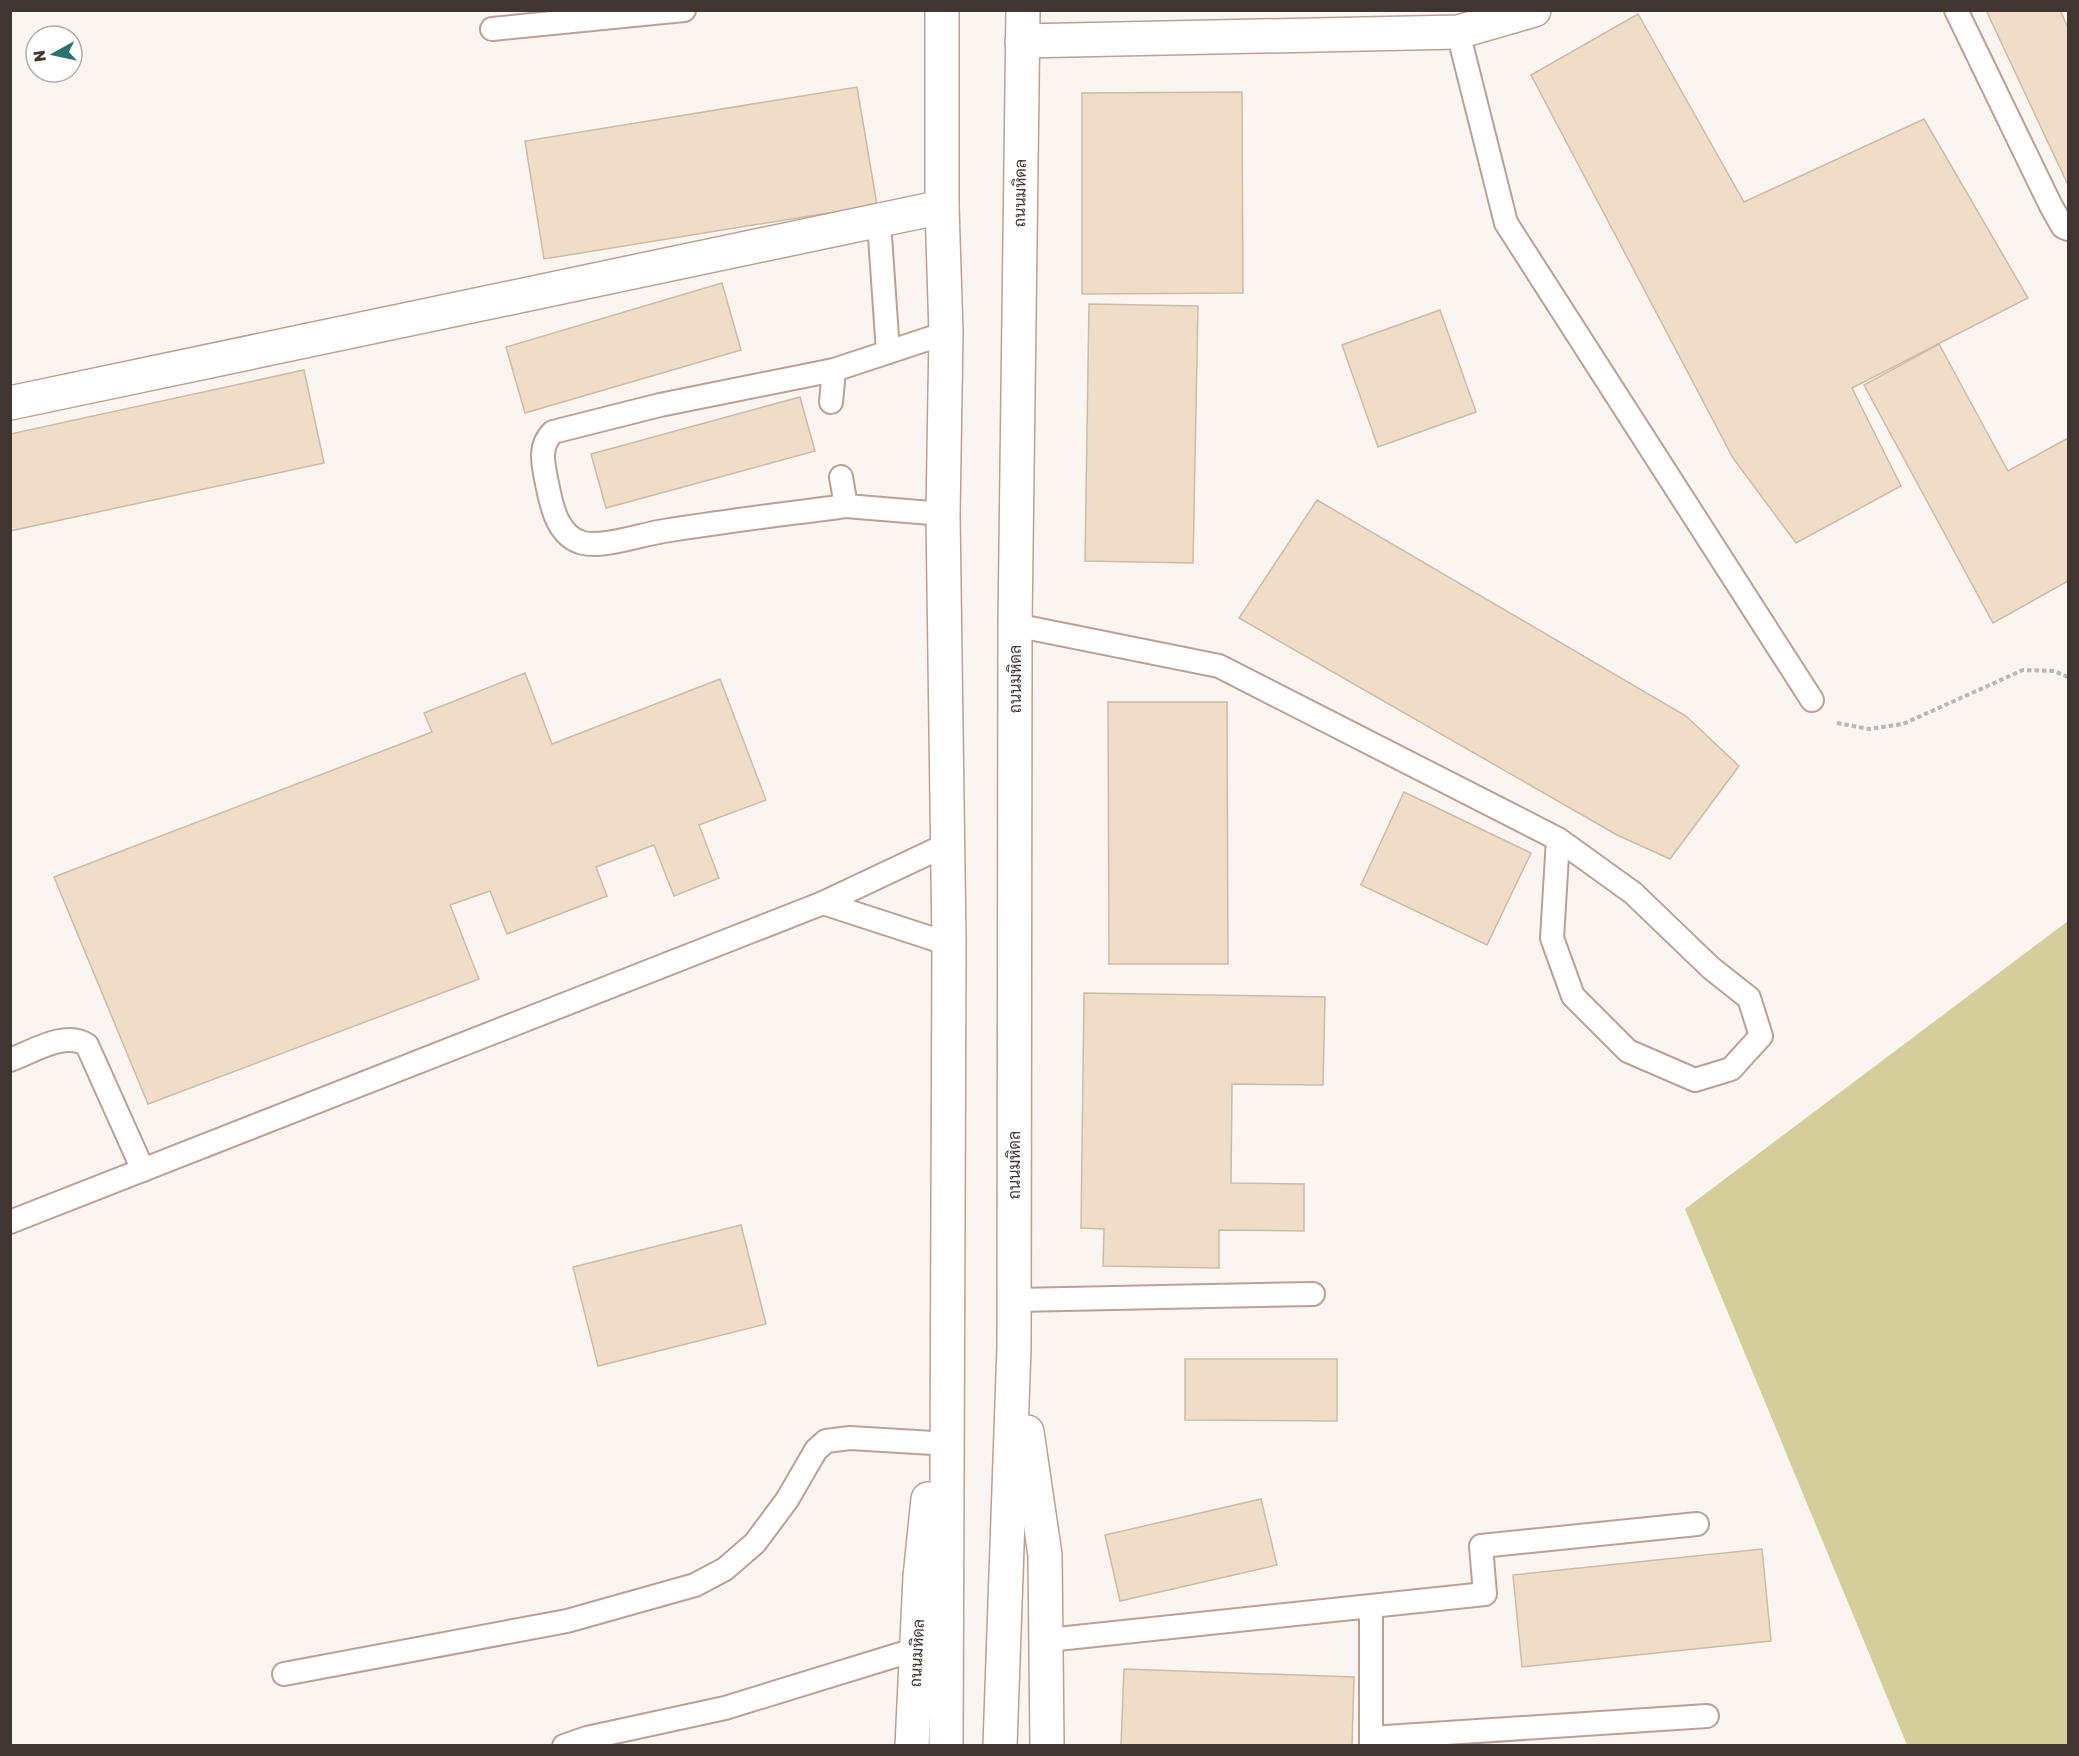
<svg xmlns="http://www.w3.org/2000/svg" width="2079" height="1756" font-family="Rubik,Sarabun,sans-serif">
  <style>
    .green { fill: #d5ce9b }
    .building { fill: #f0ddc7; stroke: #cdbba5; stroke-width: 1.5 }
    .lines { fill: none; stroke-linecap: round; stroke-linejoin: round }
    .service-casing { stroke: #bca095; stroke-width: 26 }
    .minor-casing { stroke: #bca095; stroke-width: 36 }
    .secondary-casing { stroke: #bca095; stroke-width: 36 }
    .path { stroke: #beb6b3; stroke-width: 4; stroke-dasharray: 4.5 3; stroke-linecap: butt }
    .service { stroke: #fff; stroke-width: 22 }
    .minor { stroke: #fff; stroke-width: 33 }
    .secondary { stroke: #fff; stroke-width: 33 }
    .labels { text-anchor: middle; dominant-baseline: central; stroke-width: 6; stroke-linejoin: round; paint-order: stroke }
    .street-label { font-size: 16px; fill: #403530; stroke: #fff }
  </style>
  <rect width="100%" height="100%" fill="#fbf5f2"/>
  <polygon class="green" points="2068,921 2068,1745 1907,1745 1685,1209"/>
  <g class="building">
    <polygon points="1986,10 2060,10 2068,28 2068,185"/>
    <polygon points="1638,14 1744,202 1924,119 2028,298 1852,388 1901,486 1796,543 1733,458 1531,75"/>
    <polygon points="857,87 877,205 544,259 525,141"/>
    <polygon points="1242,92 1243,293 1082,294 1082,93"/>
    <polygon points="722,283 741,350 525,413 506,347"/>
    <polygon points="1089,304 1198,306 1193,563 1085,561"/>
    <polygon points="1440,310 1476,412 1378,447 1342,345"/>
    <polygon points="1939,344 2008,471 2068,438 2068,581 1993,623 1864,385"/>
    <polygon points="304,370 324,463 10,531 10,434"/>
    <polygon points="800,397 815,451 606,508 591,454"/>
    <polygon points="1317,500 1686,716 1739,766 1670,859 1617,835 1239,618"/>
    <polygon points="525,673 552,744 720,679 766,800 699,825 719,878 674,896 654,845 596,867 607,896 507,934 490,891 450,905 479,979 148,1104 54,877 432,732 424,713"/>
    <polygon points="1108,702 1227,702 1228,964 1109,964"/>
    <polygon points="1404,792 1531,853 1487,945 1361,885"/>
    <polygon points="1084,993 1325,997 1323,1085 1232,1084 1231,1183 1304,1184 1304,1231 1219,1230 1219,1268 1103,1266 1104,1229 1081,1228"/>
    <polygon points="741,1225 766,1324 598,1366 573,1267"/>
    <polygon points="1185,1359 1337,1359 1337,1421 1185,1420"/>
    <polygon points="1261,1499 1277,1565 1120,1601 1105,1535"/>
    <polygon points="1762,1549 1771,1641 1522,1667 1513,1575"/>
    <polygon points="1124,1669 1354,1677 1352,1746 1121,1746"/>
  </g>
  <g class="lines">
    <g class="service-casing">
      <g id="service">
        <polyline points="1956,10 2051,206 2063,227 2068,229"/>
        <polyline points="492,29 684,10"/>
        <polyline points="1458,32 1506,223 1812,700"/>
        <polyline points="879,222 888,352"/>
        <path d="M834,370L660,405L553,432C537,447 544,468 548,488C552,509 559,537 583,543C603,548 643,534 664,531C725,521 786,514 846,506"/>
        <polyline points="831,402 834,370 946,333"/>
        <polyline points="841,477 846,506 943,514"/>
        <polyline points="1015,625 1219,666 1558,839 1633,893 1711,968 1749,998 1761,1036 1731,1069 1695,1080 1628,1051 1573,996 1552,938 1558,839"/>
        <polyline points="823,903 948,844"/>
        <path d="M10,1060C32,1052 66,1030 87,1045L143,1170"/>
        <polyline points="10,1222 823,903 949,944"/>
        <polyline points="1014,1300 1313,1294"/>
        <polyline points="1371,1606 1485,1594 1481,1546 1697,1524"/>
        <polyline points="1048,1640 1371,1606 1371,1746"/>
        <polyline points="284,1674 567,1621 695,1585 725,1569 755,1543 787,1500 816,1450 826,1441 850,1438 933,1443"/>
        <polyline points="1371,1738 1707,1716"/>
        <polyline points="564,1746 587,1738 725,1708 917,1649"/>
      </g>
    </g>
    <g class="minor-casing">
      <g id="minor">
        <polyline points="1022,41 1458,32 1534,10"/>
        <polyline points="10,403 942,207"/>
      </g>
    </g>
    <g class="secondary-casing">
      <g id="secondary">
        <polyline points="942,10 942,207 946,333 943,514 949,944 946,1746"/>
        <polyline points="1027,1432 1045,1555 1047,1746"/>
        <polyline points="912,1746 920,1577 928,1499"/>
        <polyline points="1000,1746 1014,1347 1015,625 1023,10"/>
      </g>
    </g>
    <polyline class="path" points="1837,723 1869,729 1903,724 2023,670 2054,671 2068,677"/>
    <use href="#service" class="service"/>
    <use href="#minor" class="minor"/>
    <use href="#secondary" class="secondary"/>
  </g>
  <g class="labels">
    <g class="street-label">
      <text transform="translate(1020 193) rotate(-89)">ถนนมหิดล</text>
      <text transform="translate(1015 679) rotate(-90)">ถนนมหิดล</text>
      <text transform="translate(1014 1165) rotate(-90)">ถนนมหิดล</text>
      <text transform="translate(917 1653) rotate(-87)">ถนนมหิดล</text>
    </g>
  </g>
  <rect width="2079" height="1756" fill="none" stroke="#403530" stroke-width="24"/>
  <g transform="translate(54 54) rotate(262)"><circle r="28" fill="#ffffff" stroke="#b3aeac" stroke-width="1.5"/>
  <path d="M0-4.5L10 22L0 15L-10 22Z" fill="#29726e"/>
  <text y="-9" font-size="16" font-weight="bold" text-anchor="middle" fill="#403530">N</text>
  </g>
</svg>
